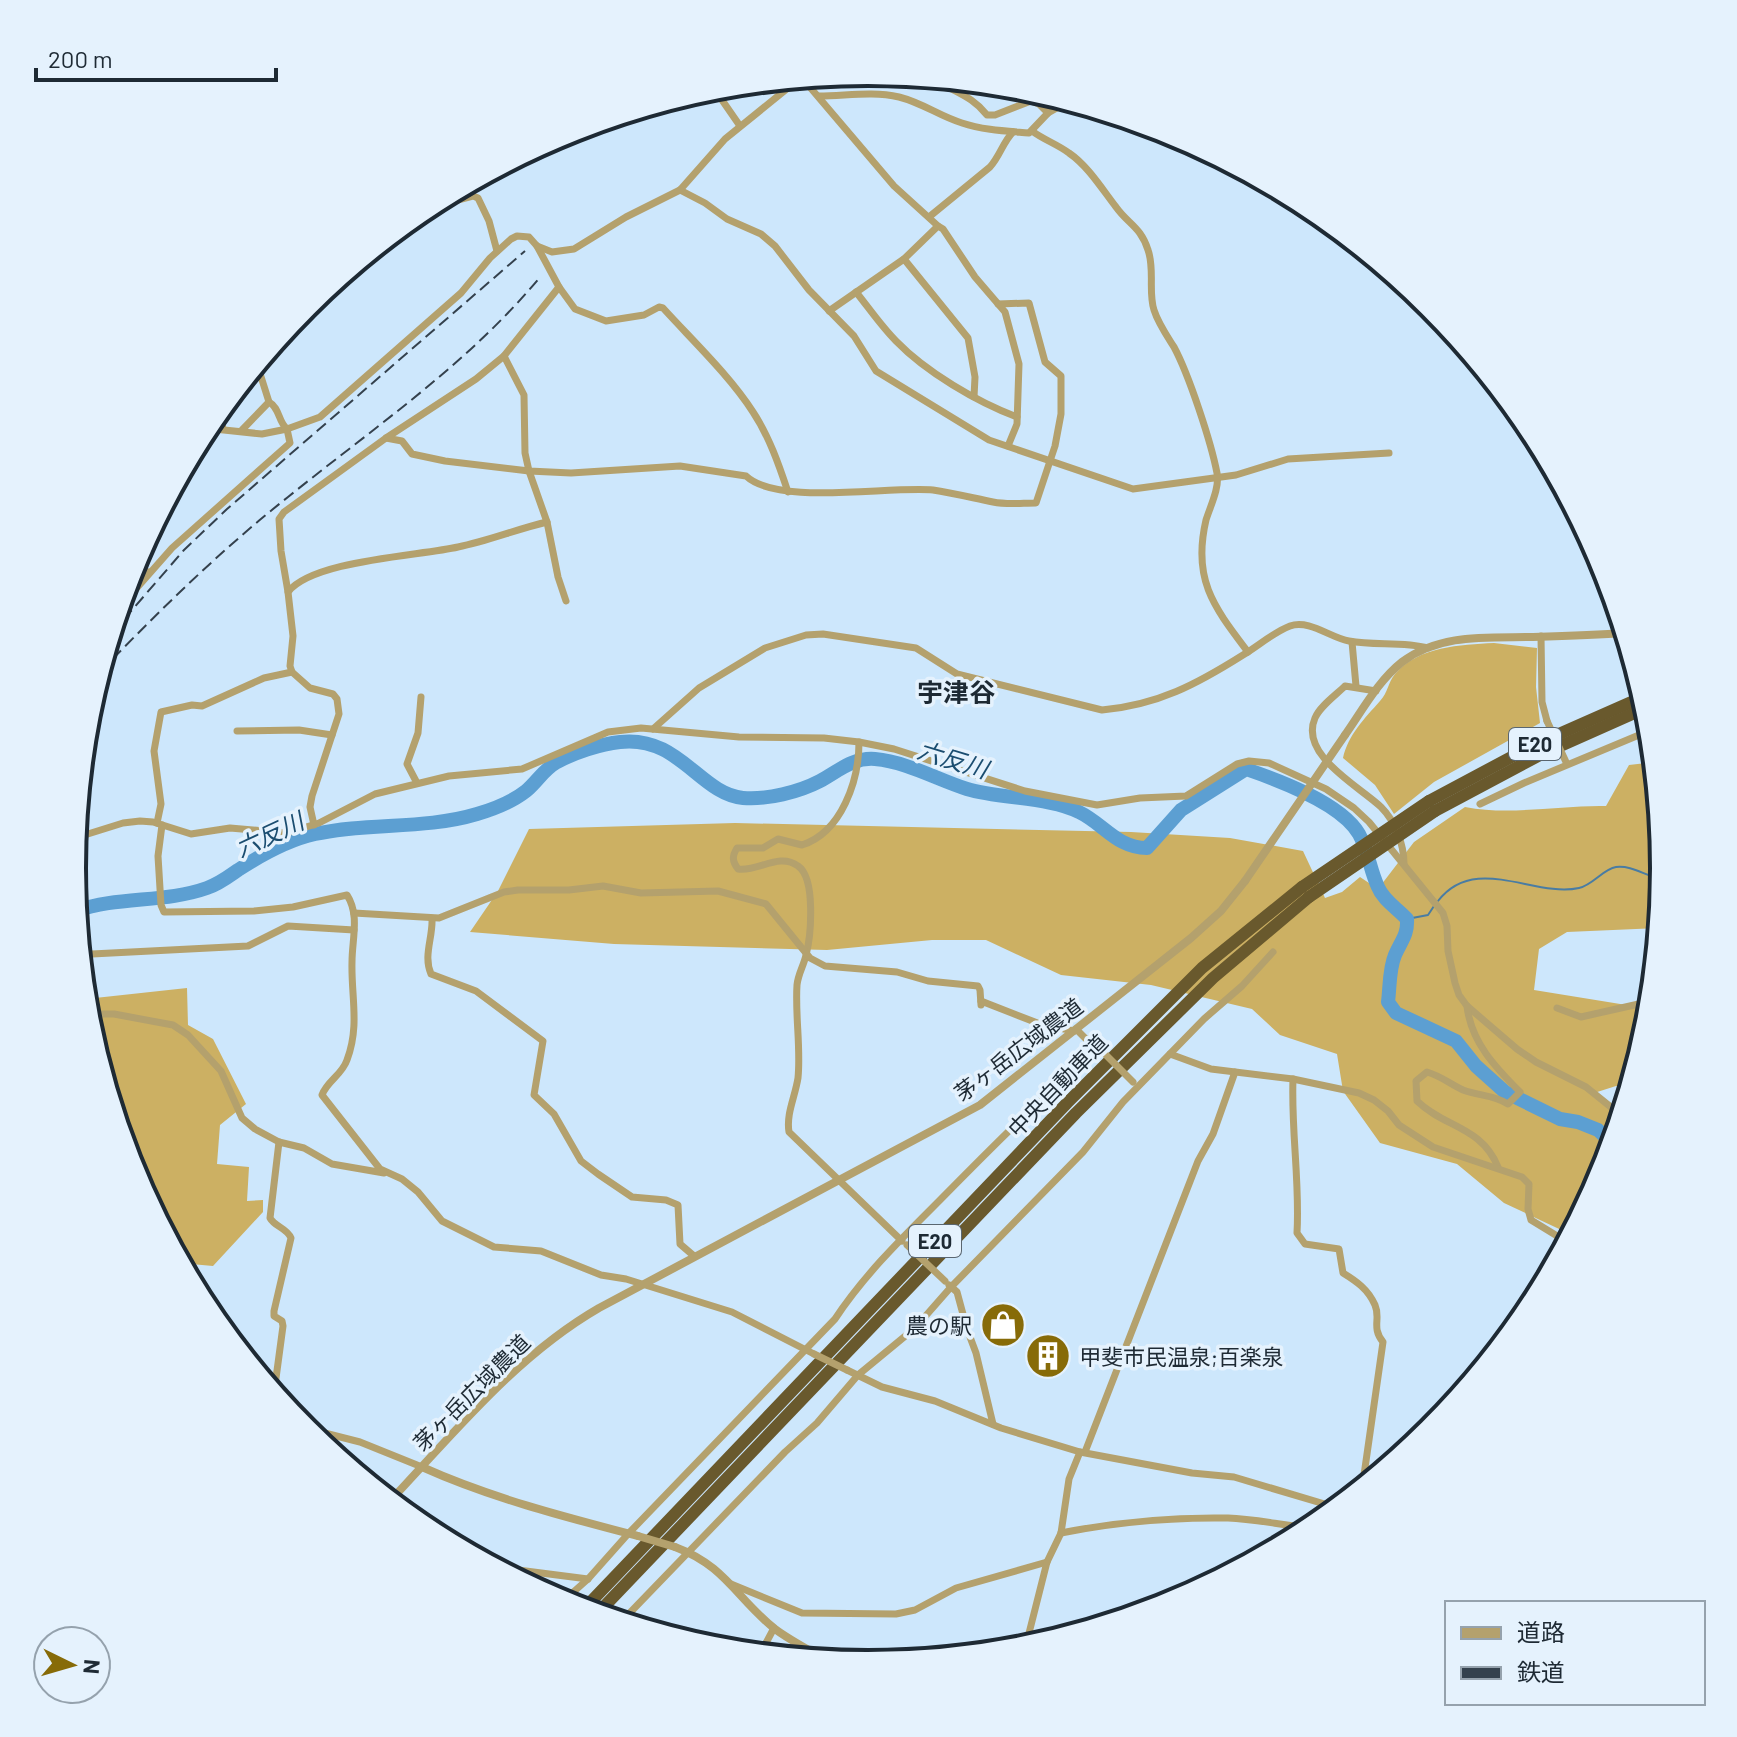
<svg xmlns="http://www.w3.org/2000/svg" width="1737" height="1737" font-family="Barlow,'Noto Sans JP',sans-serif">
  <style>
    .forest { fill: #ccb063 }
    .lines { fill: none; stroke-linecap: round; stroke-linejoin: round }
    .stream { stroke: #497ca3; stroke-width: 2 }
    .river { stroke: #5c9fd2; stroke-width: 14 }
    .minor { stroke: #b4a16d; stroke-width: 7 }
    .tertiary { stroke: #b4a16d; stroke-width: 8 }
    .motorway { stroke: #69592d; stroke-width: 12 }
    .rail { stroke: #34414d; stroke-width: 2; stroke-dasharray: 12 6; stroke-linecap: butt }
    .minor-bridge { stroke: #b4a16d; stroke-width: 7 }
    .tertiary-bridge { stroke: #b4a16d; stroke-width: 8 }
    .motorway-bridge { stroke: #69592d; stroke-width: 12 }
    .labels { text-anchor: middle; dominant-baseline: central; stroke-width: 7; stroke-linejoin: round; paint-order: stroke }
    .shield { fill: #e5f2fd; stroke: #5a6670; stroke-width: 2 }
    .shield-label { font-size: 20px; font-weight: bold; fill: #1e2a34 }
    .street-label { font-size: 22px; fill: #1e2a34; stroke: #e5f2fd }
    .poi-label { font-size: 22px; fill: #1e2a34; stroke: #e5f2fd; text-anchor: end }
    .water-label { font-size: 24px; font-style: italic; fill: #1b4d70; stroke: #e5f2fd }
    .quarter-label { font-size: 26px; font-weight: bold; fill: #1e2a34; stroke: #e5f2fd }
    .rim { fill: none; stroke: #1e2a34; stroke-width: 4 }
  </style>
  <rect width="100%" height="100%" fill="#cde7fc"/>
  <g class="forest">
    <path d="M1494,643L1537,648L1536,687L1540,723L1434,782L1394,814L1375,785L1343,758C1348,735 1365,718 1380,701C1388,693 1388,682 1395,674C1419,646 1460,645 1494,643Z"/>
    <path d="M1655,762L1665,869L1659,928L1567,932L1539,949L1534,990L1651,1009L1650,1024L1630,1088L1616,1086L1594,1093L1621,1118L1604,1174L1572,1235L1504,1203L1457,1164L1380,1143L1343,1091L1337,1054L1280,1035L1252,1009L1151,985L1061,975L986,940H932L827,950L614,944L470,932L498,891L529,829L735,823L1131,832L1230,838L1303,851L1325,898L1342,892L1360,877L1378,889L1414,842L1465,807C1511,816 1559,805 1606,806L1629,765Z"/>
    <polygon points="187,988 188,1025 213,1039 246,1104 220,1125 217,1164 249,1167 247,1201 263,1200 263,1212 213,1266 180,1263 132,1173 88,1025 95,998"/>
  </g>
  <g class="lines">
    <g class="stream">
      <path d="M1438,901C1475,853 1534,898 1579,888C1593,885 1603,869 1616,867C1634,865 1647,878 1664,879"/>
      <polyline points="1407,919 1428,915 1434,906"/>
    </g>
    <path class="river" d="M76,911C118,896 165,903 207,888C219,884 228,877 238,870C261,855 288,840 315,834C368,822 424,830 477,814C494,809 512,802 526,791C537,782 543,770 557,762C574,753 600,744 620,742C679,735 700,794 743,798C767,800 799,792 820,781C837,772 853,757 875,759C907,762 936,779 967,789C1000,799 1050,797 1079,812C1104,824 1117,848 1147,848L1181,810L1246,769C1278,780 1341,803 1359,834C1368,850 1370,870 1378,887C1383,900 1397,908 1407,919C1408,935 1401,941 1395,955C1389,969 1390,987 1388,1002L1396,1013L1456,1041L1476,1066L1505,1092L1560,1119L1578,1122L1598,1130L1613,1144"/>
    <g class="minor">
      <path d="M933,78C955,93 971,95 987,115H995L1031,101L1039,104L1048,113"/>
      <polyline points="803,79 894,186 938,226"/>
      <polyline points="713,87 740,126"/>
      <path d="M819,96C846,96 872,91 899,97C923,103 939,116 962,123C983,130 1006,131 1029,133L1048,113L1069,101"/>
      <path d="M1032,131C1044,140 1057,144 1069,153C1088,166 1102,189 1116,207C1128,224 1141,227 1148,250C1155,269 1148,292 1154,310C1158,323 1167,336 1174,347C1189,375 1211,442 1217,473C1220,487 1210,507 1206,520C1192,580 1214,607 1248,652"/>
      <polyline points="680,190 705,203 727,219 761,234 775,246 809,290 854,336 876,371 989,440 1133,489 1236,475 1288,459 1389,453"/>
      <polyline points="423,209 473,196 478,198 489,221 497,251"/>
      <path d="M929,217L990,167C1000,156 1003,142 1013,132"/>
      <path d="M537,246L559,287L575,309L606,321L644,315L659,307L663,308C692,340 730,376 753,412C769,436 779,465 788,492"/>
      <polyline points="904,259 968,338 975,377 974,397"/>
      <polyline points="559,287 504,356 524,395 525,453 529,471 547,522 558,577 566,601"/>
      <path d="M856,292C869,308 881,326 896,341C926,372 977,402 1017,417"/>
      <polyline points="829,311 904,259 938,226 943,229 975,277 1005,312 1019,364 1017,424 1008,446"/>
      <polyline points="219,410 223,429"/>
      <polyline points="205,428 262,434 287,429 320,417 461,293 490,258 511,239 517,236 529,237 537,246 552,252 574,249 626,217 680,190 725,139 799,79"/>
      <polyline points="242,430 269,402 257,364"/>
      <path d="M386,438L402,441L412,454L445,461L529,471L571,473L680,466L746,476C778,506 887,486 933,490C953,493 973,498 993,502C1007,505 1022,503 1036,503L1055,446L1061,414V376L1045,362L1029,303L998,304"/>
      <polyline points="131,571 150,572"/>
      <polyline points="288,592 281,551 279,519 284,512 386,438 476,379 504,356"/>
      <path d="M120,607L172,548L290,443L287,429C278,422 280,408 269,402"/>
      <polyline points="1541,636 1542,702 1547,721"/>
      <polyline points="1352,642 1356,686"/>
      <path d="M1376,691L1345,686C1336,695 1320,706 1315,718C1299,755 1359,786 1381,807C1395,821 1404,844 1404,864"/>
      <path d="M653,729L699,688L765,648L806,635L823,634L916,648L957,674L1102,710C1158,705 1197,684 1243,655C1258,646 1274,632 1290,626C1309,619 1331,638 1349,641C1375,646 1402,641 1428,648"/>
      <polyline points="237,731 299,730 332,735"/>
      <path d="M859,742C859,780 842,832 802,845L778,839L763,848H737C732,856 732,861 738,869C758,872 779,852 798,866C816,878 811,936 806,955C804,965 798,974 797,985C795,1016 801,1047 798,1078C795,1097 786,1114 789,1132L902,1241"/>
      <polyline points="417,783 407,764 418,733 421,697"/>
      <polyline points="1480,804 1524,783 1651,730"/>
      <polyline points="157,823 161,804 154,751 161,712 192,705 202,706 264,678 292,672"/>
      <path d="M162,825L158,856L161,905L164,912L254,911L293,907L347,895C360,915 352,939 352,962C351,996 360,1026 347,1060C342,1075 327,1081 322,1095L380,1169L402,1179L418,1192L442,1221L494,1247L541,1251L601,1275L626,1279L732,1312L814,1354"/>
      <path d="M314,825L310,807L312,796L339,714L337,699L333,694L310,688L292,672L290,666L293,636L288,592C313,560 419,556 458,547C488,541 517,529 547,522"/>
      <polyline points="75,838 123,823 140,821 153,822 191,834 230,828 287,833 319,823 375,794 449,776 522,769 608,732 641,728 739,737 824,738 859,742 894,749 1025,791 1097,805 1140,798 1186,796 1237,764 1249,761 1269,763 1326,789 1354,808 1369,822 1404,865 1443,913 1447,926 1448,951 1455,983 1459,995 1467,1006 1517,1049 1536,1062 1586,1087 1622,1116"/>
      <polyline points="354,913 439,918 504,892 518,890 569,890 603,886 641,893 718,891 766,904 810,958 825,966 897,972 928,981 978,986 980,990 981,1005"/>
      <path d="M432,919C433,937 423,956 431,974L476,991L543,1041L534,1095L554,1114L581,1161L598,1174L632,1197L666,1200L678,1205L680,1244L694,1256"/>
      <polyline points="80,951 92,954 248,946 288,926 354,930"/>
      <polyline points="981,1001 1040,1024 1074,1031"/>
      <path d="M1467,1006C1471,1042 1495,1067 1520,1092L1508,1104C1494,1095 1479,1096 1463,1090C1450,1084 1441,1076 1427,1072L1416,1081L1417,1101C1445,1128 1481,1126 1498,1167"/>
      <polyline points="1557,1008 1581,1017 1652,1001"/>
      <polyline points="86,1014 114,1014 173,1025 188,1035 221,1071 242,1118 255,1129 279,1142 304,1148 332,1164 384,1173"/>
      <polyline points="1170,1054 1211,1069 1293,1079 1359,1093 1374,1100 1388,1111 1399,1125 1433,1147 1522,1177 1529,1184 1528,1209 1531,1220 1567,1242"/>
      <path d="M1293,1079C1291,1131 1300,1182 1297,1233L1305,1244L1339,1249L1343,1273C1356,1281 1368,1289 1375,1305C1381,1319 1371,1327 1383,1342L1362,1489"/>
      <polyline points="949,1285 957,1292 967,1329 976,1353 993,1424"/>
      <polyline points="847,1370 882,1387 935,1401 1001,1428 1080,1452 1192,1473 1234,1477 1338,1508"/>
      <path d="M274,1393L283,1326L282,1321L274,1316V1311L291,1238C287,1228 275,1227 270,1218L279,1142"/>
      <polyline points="301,1427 360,1442 422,1467"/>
      <polyline points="1085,1452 1198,1161 1213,1134 1235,1072"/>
      <path d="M1061,1533C1116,1522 1171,1517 1228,1518C1257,1519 1285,1526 1314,1528"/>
      <polyline points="505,1573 518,1570 588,1579"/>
      <polyline points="731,1584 802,1613 896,1614 915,1610 956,1588 1047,1562"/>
      <path d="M561,1603L588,1579L628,1534L835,1319C864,1275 902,1238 940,1200C991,1148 1043,1096 1098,1047L1088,1041L1076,1029"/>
      <polyline points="621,1622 785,1452 817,1423 858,1375 915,1328 951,1287 1083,1152 1123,1102 1204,1019 1242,986 1273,952"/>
      <polyline points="1025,1649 1047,1562 1061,1533 1069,1479 1080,1452"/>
      <polyline points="760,1654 774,1628"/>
    </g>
    <g class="tertiary">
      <path d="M1345,735C1362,711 1378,681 1402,662C1440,633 1488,638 1533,637C1564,636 1595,635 1625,633"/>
      <path d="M422,1467C491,1498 565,1517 638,1536"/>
      <path d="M390,1501C455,1432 516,1356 599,1308L980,1105L1191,938L1221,911L1245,881"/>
      <path d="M675,1547C726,1566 736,1598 775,1629C791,1641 811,1651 828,1661"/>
    </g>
    <g class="motorway">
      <polyline points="1429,801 1534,745 1645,696"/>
      <polyline points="1435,811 1540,755 1648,707"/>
      <polyline points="583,1610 1067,1103 1202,968 1302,887"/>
      <polyline points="597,1614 1076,1113 1213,978 1309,897"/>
    </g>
    <g class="rail">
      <polyline points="112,633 184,550 227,509 525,251"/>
      <path d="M100,672C160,610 221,550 288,497C376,426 469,363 541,276"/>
    </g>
    <g class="minor-bridge">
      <polyline points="1547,721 1566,762"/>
      <polyline points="1098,1047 1133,1082"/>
      <polyline points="907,1245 945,1281"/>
      <polyline points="814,1354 847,1370"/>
    </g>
    <g class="tertiary-bridge">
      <polyline points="1245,881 1345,735"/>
      <polyline points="638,1536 675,1547"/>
    </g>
    <g class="motorway-bridge">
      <polyline points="1302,887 1429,801"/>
      <polyline points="1309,897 1435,811"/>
    </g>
  </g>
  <defs>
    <g id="shop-disc" transform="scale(2.3)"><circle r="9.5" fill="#876b08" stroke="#e5f2fd"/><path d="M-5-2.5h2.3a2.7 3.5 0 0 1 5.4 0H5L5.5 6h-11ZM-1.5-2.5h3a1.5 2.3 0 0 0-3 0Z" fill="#fff"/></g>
    <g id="building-disc" transform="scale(2.3)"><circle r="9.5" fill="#876b08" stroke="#e5f2fd"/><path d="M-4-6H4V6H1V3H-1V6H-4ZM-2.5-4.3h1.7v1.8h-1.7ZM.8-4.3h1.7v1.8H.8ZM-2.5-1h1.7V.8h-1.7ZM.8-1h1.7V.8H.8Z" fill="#fff"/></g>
  </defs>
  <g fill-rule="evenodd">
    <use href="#shop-disc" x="1003" y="1325"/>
    <use href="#building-disc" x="1048" y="1356"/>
  </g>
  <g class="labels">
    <g class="shield">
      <rect x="1509" y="728" width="52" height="32" rx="6"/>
      <rect x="909" y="1225" width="52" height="32" rx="6"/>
    </g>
    <g class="shield-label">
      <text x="1535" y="744">E20</text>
      <text x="935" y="1241">E20</text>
    </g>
    <g class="street-label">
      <text transform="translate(1018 1049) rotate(-37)">茅ヶ岳広域農道</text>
      <text transform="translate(1057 1085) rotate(-46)">中央自動車道</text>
      <text transform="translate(471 1392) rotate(-45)">茅ヶ岳広域農道</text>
    </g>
    <g class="poi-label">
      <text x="972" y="1325">農の駅</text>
      <text x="1079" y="1356" text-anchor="start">甲斐市民温泉;百楽泉</text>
    </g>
    <g class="water-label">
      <text transform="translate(953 759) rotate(17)">六反川</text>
      <text transform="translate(269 834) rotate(-25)">六反川</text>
    </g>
    <g class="quarter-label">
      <text x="956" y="691">宇津谷</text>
    </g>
  </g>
  <path d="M0 0H1737V1737H0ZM86 868a782 782 0 1 1 1564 0a782 782 0 1 1-1564 0Z" fill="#e5f2fd" fill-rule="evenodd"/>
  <path class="rim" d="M86 868a782 782 0 1 1 1564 0a782 782 0 1 1-1564 0Z"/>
  <rect x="1445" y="1601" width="260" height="104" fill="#e5f2fd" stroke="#95a2ad" stroke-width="2"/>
  <rect x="1461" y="1627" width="40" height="12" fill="#b4a16d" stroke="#95a2ad" stroke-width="2"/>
  <text x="1517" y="1641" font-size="24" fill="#1e2a34">道路</text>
  <rect x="1461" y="1667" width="40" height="12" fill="#34414d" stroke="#95a2ad" stroke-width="2"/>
  <text x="1517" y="1681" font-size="24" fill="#1e2a34">鉄道</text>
  <g transform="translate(72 1665) rotate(95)"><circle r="38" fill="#e5f2fd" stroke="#95a2ad" stroke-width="2"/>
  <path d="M0-6L14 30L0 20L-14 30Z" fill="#876b08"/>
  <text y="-12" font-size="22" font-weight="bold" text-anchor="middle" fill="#1e2a34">N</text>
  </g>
  <path d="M36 68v12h240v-12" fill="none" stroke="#1e2a34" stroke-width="4"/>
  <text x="48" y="68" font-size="24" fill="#1e2a34" stroke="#e5f2fd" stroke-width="6" paint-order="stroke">200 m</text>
</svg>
